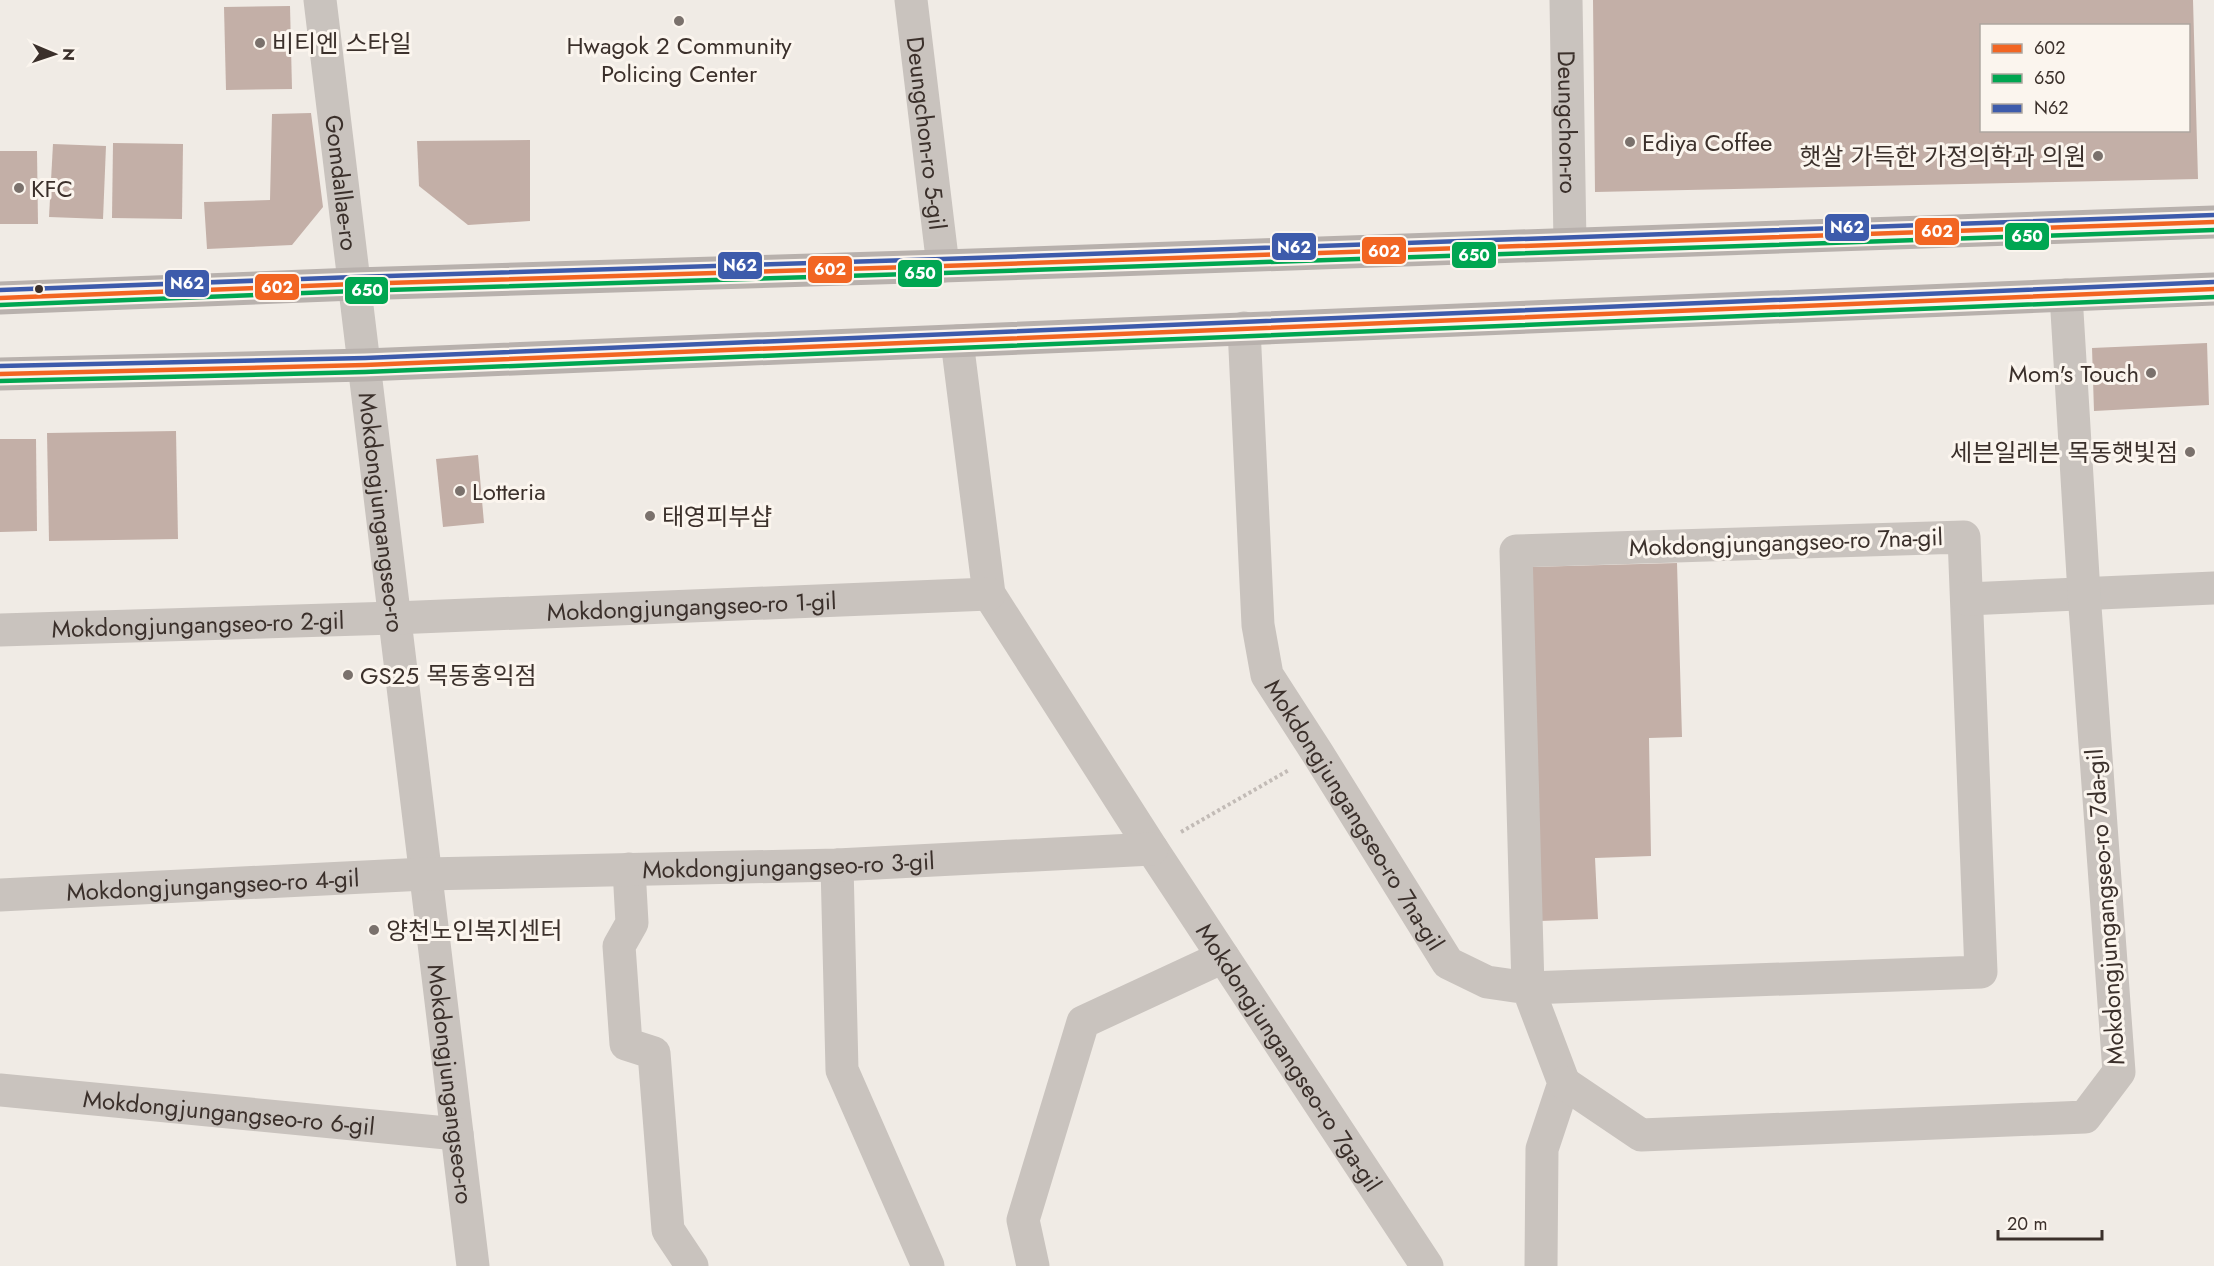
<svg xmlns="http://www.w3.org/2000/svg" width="2214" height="1266" font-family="Jost,'Noto Sans KR',sans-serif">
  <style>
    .building { fill: #c3afa7; fill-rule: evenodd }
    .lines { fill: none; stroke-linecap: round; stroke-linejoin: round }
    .path { stroke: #c2bbb6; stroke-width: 4; stroke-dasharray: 3 3; stroke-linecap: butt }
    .minor { stroke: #c9c3be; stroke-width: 33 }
    .major { stroke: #b8b1ad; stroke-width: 33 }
    .bus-1-casing { stroke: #fbf5ee; stroke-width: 9 }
    .bus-2-casing { stroke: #fbf5ee; stroke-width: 9 }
    .bus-3-casing { stroke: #fbf5ee; stroke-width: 9 }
    .bus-1 { stroke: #f26522; stroke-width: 4.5 }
    .bus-2 { stroke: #00a651; stroke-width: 4.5 }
    .bus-3 { stroke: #3d5bab; stroke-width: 4.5 }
    .poi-dot { fill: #7a716c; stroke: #fbf5ee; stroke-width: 2 }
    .bus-dot { fill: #3b302b; stroke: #fbf5ee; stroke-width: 2 }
    .labels { text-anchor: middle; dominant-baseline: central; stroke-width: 6; stroke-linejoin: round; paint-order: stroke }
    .poi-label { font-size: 24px; fill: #3b302b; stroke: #fbf5ee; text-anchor: start }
    .street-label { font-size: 24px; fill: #3b302b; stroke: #fbf5ee }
    .line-badge { stroke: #fbf5ee; stroke-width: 2 }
    .badge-label { font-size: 16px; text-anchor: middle; font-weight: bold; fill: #fff }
  </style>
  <rect width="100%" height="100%" fill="#f0ebe5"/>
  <g class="building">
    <path d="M1593,0H2193L2198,179L1595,192ZM1982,26H2188V130H1982Z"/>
    <polygon points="290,6 292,89 226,90 224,7"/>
    <polygon points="311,113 323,207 292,245 207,249 204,202 270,200 272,114"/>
    <polygon points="530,140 530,221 468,225 419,186 417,141"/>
    <polygon points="113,143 183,144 182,219 112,218"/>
    <polygon points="53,144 106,146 103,219 49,217"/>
    <polygon points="0,151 37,151 38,224 0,224"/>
    <polygon points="2207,343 2209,405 2094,411 2092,348"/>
    <polygon points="176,431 178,539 49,541 47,433"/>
    <polygon points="0,439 36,439 37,531 0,532"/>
    <polygon points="478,455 484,523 443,527 436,459"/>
    <polygon points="1677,563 1682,737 1649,738 1651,856 1595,858 1598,919 1539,921 1531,567"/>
  </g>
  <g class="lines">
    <polyline class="path" points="1181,832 1289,770"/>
    <g class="minor">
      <path id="s1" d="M320,0L473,1266"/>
      <path id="s2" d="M911,0L943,266"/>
      <path id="s3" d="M1566,0L1570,244"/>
      <path id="s4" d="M1244,328L1258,625L1267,675L1318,754L1448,963L1487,982L1528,988L1981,972L1964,537L1516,551L1528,988L1564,1083L1542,1149L1541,1266"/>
      <path id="s5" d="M957,341L989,594L1152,849L1427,1266"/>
      <polyline points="1967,599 2214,588"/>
      <path id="s6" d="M0,630L394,618L989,594"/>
      <polyline points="837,865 842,1070 928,1266"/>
      <polyline points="629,869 632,923 619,946 626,1044 654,1053 668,1230 692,1266"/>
      <path id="s7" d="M0,895L425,874L837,865L1152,849"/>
      <polyline points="1564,1083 1641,1135 2085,1117 2119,1072 2084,593 2066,295"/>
      <path id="s8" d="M0,1090L457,1134"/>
      <polyline points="1033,1266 1023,1220 1083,1022 1223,957"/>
    </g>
    <g class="major">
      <polyline points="0,298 355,284 943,266 2214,222"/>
      <polyline points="0,374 365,365 2214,289"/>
    </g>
    <g class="bus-1-casing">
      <g id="bus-1">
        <polyline points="0,298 355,284 943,266 2214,222"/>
        <polyline points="0,374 365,365 2214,289"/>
      </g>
    </g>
    <g class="bus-2-casing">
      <g id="bus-2">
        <polyline points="0,305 355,291 943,273 2214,230"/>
        <polyline points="0,381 365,372 2214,297"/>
      </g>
    </g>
    <g class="bus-3-casing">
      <g id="bus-3">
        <polyline points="0,290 355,277 943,259 2214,215"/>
        <polyline points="0,366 365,358 2214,282"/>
      </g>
    </g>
    <use href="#bus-1" class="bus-1"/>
    <use href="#bus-2" class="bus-2"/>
    <use href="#bus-3" class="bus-3"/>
  </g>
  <g class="poi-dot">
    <circle cx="679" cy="21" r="6"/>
    <circle cx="260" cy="43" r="6"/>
    <circle cx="1630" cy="142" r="6"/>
    <circle cx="2098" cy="156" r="6"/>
    <circle cx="19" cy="188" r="6"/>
    <circle cx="2151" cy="373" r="6"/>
    <circle cx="2190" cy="452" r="6"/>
    <circle cx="460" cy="491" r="6"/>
    <circle cx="650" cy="516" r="6"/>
    <circle cx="348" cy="675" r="6"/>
    <circle cx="374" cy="930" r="6"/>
  </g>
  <circle class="bus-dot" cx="39" cy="289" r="5"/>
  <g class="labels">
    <g class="poi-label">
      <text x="272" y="43">비티엔 스타일</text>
      <text x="679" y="45" text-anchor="middle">Hwagok 2 Community<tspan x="679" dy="28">Policing Center</tspan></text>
      <text x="1642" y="142">Ediya Coffee</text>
      <text x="2086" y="156" text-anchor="end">햇살 가득한 가정의학과 의원</text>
      <text x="31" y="188">KFC</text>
      <text x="2139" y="373" text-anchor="end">Mom's Touch</text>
      <text x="2178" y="452" text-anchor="end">세븐일레븐 목동햇빛점</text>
      <text x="472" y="491">Lotteria</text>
      <text x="662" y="516">태영피부샵</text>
      <text x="360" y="675">GS25 목동홍익점</text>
      <text x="386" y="930">양천노인복지센터</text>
    </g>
    <g class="street-label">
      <text stroke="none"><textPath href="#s3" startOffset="122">Deungchon-ro</textPath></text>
      <text stroke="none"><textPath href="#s2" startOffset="134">Deungchon-ro 5-gil</textPath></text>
      <text stroke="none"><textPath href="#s1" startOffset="184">Gomdallae-ro</textPath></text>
      <text stroke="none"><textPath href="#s1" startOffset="516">Mokdongjungangseo-ro</textPath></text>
      <text transform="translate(1786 542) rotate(-2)">Mokdongjungangseo-ro 7na-gil</text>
      <text stroke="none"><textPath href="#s6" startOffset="692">Mokdongjungangseo-ro 1-gil</textPath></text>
      <text stroke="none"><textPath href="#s6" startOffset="198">Mokdongjungangseo-ro 2-gil</textPath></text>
      <text stroke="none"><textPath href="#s4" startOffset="513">Mokdongjungangseo-ro 7na-gil</textPath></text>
      <text stroke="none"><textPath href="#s7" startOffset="789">Mokdongjungangseo-ro 3-gil</textPath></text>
      <text stroke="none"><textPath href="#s7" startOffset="213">Mokdongjungangseo-ro 4-gil</textPath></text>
      <text transform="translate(2105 907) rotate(-94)">Mokdongjungangseo-ro 7da-gil</text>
      <text stroke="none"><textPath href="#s5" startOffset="807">Mokdongjungangseo-ro 7ga-gil</textPath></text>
      <text stroke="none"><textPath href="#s1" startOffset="1092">Mokdongjungangseo-ro</textPath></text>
      <text stroke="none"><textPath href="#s8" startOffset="230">Mokdongjungangseo-ro 6-gil</textPath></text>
    </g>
  </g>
  <g class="line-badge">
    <rect x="1824" y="213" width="46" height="29" rx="6" fill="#3d5bab"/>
    <rect x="1914" y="217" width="46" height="29" rx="6" fill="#f26522"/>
    <rect x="2004" y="222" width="46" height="29" rx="6" fill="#00a651"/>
    <rect x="1271" y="232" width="46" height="29" rx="6" fill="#3d5bab"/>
    <rect x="1361" y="236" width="46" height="29" rx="6" fill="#f26522"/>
    <rect x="1451" y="241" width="46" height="28" rx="6" fill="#00a651"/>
    <rect x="717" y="251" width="46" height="29" rx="6" fill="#3d5bab"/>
    <rect x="807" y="255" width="46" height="29" rx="6" fill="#f26522"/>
    <rect x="897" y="259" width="46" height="29" rx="6" fill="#00a651"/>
    <rect x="164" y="269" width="46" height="29" rx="6" fill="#3d5bab"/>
    <rect x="254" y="273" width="46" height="28" rx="6" fill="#f26522"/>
    <rect x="344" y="276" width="45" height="29" rx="6" fill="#00a651"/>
  </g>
  <g class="badge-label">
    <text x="1847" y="233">N62</text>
    <text x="1937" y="237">602</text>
    <text x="2027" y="242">650</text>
    <text x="1294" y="253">N62</text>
    <text x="1384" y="257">602</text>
    <text x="1474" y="261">650</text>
    <text x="740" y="271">N62</text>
    <text x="830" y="275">602</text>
    <text x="920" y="279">650</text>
    <text x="187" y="289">N62</text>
    <text x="277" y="293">602</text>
    <text x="367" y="296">650</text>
  </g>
  <rect x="1980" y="24" width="210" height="108" fill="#fbf5ee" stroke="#aea6a0" stroke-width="1.5"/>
  <rect x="1992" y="44" width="30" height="9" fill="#f26522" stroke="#aea6a0" stroke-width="1.5"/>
  <text x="2034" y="54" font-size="18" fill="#3b302b">602</text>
  <rect x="1992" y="74" width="30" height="9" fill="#00a651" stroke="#aea6a0" stroke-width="1.5"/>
  <text x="2034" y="84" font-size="18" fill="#3b302b">650</text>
  <rect x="1992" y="104" width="30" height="9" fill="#3d5bab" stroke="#aea6a0" stroke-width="1.5"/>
  <text x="2034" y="114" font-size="18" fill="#3b302b">N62</text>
  <g transform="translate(54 54) rotate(92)" stroke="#fbf5ee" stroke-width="4.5" paint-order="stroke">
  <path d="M0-4.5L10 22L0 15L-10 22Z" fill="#3b302b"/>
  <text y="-9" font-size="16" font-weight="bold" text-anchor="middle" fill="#3b302b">N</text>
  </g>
  <path d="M1998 1230v9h104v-9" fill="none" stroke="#3b302b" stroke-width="3"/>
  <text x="2007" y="1230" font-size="18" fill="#3b302b" stroke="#fbf5ee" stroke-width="4.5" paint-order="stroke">20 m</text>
</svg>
